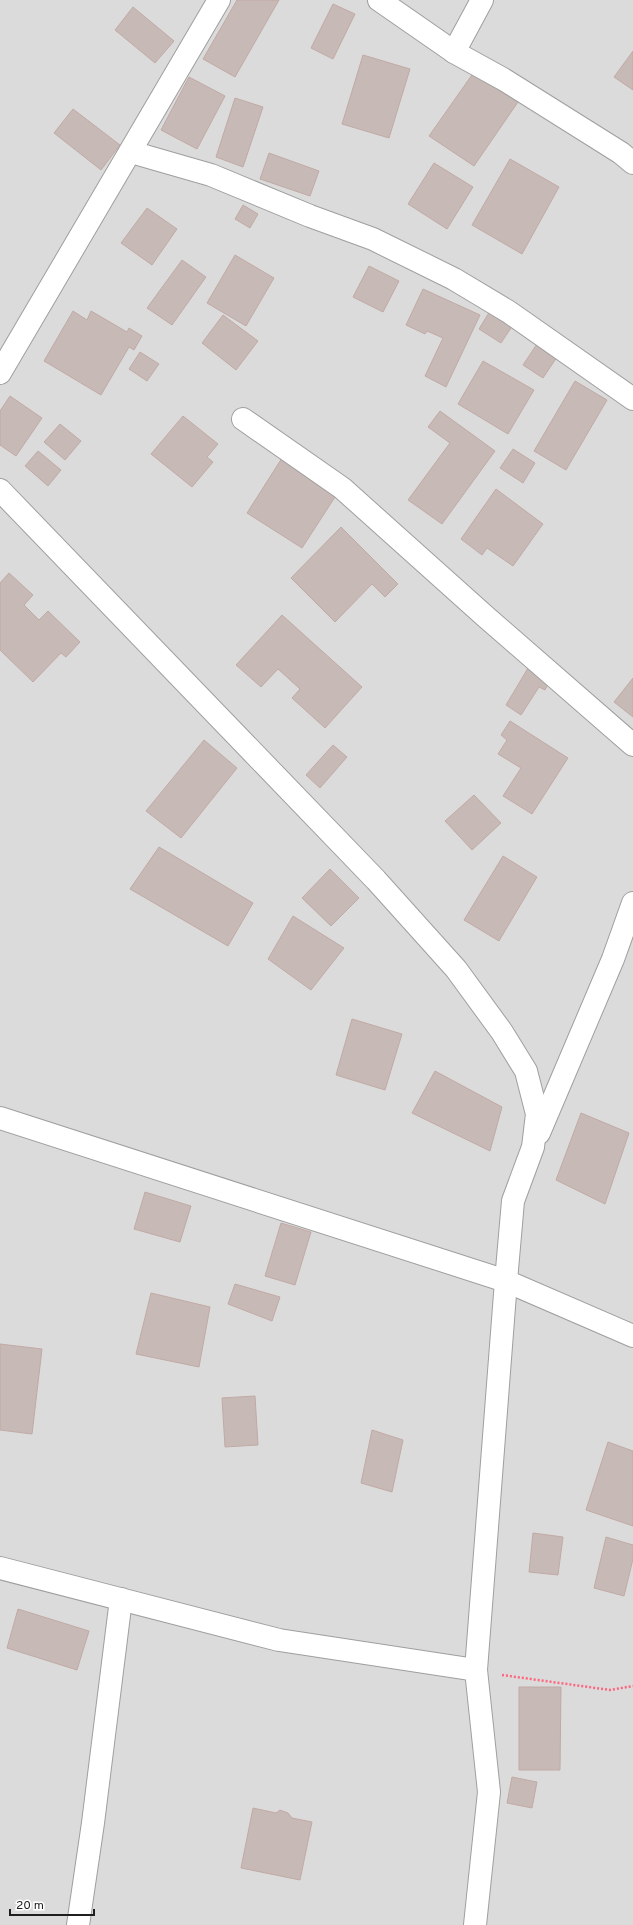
<svg xmlns="http://www.w3.org/2000/svg" width="633" height="1925" font-family="Overpass,sans-serif">
  <style>
    .residential { fill: #dcdbdb }
    .building { fill: #c7b9b6; stroke: #c1aaa5 }
    .lines { fill: none; stroke-linecap: round; stroke-linejoin: round }
    .street-casing { stroke: #9f9f9f; stroke-width: 24 }
    .path { stroke: #ff657e; stroke-width: 2.5; stroke-dasharray: 2 2; stroke-linecap: butt }
    .street { stroke: #fff; stroke-width: 22 }
  </style>
  <rect width="100%" height="100%" fill="#efe8e3"/>
  <rect class="residential" x="0" y="0" width="633" height="1925"/>
  <g class="building">
    <polygon points="237,0 279,0 235,77 203,59"/>
    <polygon points="333,4 355,14 333,59 311,48"/>
    <polygon points="133,7 174,41 155,63 115,30"/>
    <polygon points="633,51 633,90 614,77"/>
    <polygon points="363,55 410,69 389,138 342,124"/>
    <polygon points="474,72 518,102 474,166 429,136"/>
    <polygon points="189,77 225,96 197,149 161,130"/>
    <polygon points="235,98 263,107 243,167 216,157"/>
    <polygon points="73,109 120,145 101,170 54,133"/>
    <polygon points="269,153 319,171 310,196 260,179"/>
    <polygon points="510,159 559,187 522,254 472,225"/>
    <polygon points="434,163 473,187 447,229 408,204"/>
    <polygon points="243,205 258,214 250,228 235,219"/>
    <polygon points="147,208 177,229 152,265 121,243"/>
    <polygon points="235,255 274,278 246,326 207,303"/>
    <polygon points="182,260 206,277 172,325 147,308"/>
    <polygon points="369,266 399,281 383,312 353,297"/>
    <polygon points="423,289 480,315 446,387 425,376 443,338 427,331 425,334 406,325"/>
    <polygon points="73,311 87,320 91,311 127,332 129,328 142,336 134,350 129,347 101,395 44,361"/>
    <polygon points="490,311 513,325 501,343 479,329"/>
    <polygon points="223,315 258,341 236,370 202,343"/>
    <polygon points="537,344 557,357 543,378 523,365"/>
    <polygon points="140,352 159,364 147,381 129,369"/>
    <polygon points="483,361 534,390 508,434 458,404"/>
    <polygon points="575,381 607,400 566,470 534,451"/>
    <polygon points="10,396 42,418 16,456 0,445 0,411"/>
    <polygon points="440,411 495,451 442,524 408,500 450,443 428,427"/>
    <polygon points="183,416 218,444 207,457 213,462 192,487 151,454"/>
    <polygon points="60,424 81,441 65,460 44,442"/>
    <polygon points="513,449 535,463 523,483 500,468"/>
    <polygon points="38,451 61,470 48,486 25,466"/>
    <polygon points="282,458 337,494 302,548 247,513"/>
    <polygon points="496,489 543,524 513,566 487,548 482,555 461,539"/>
    <polygon points="341,527 398,584 385,597 372,584 335,622 291,578"/>
    <polygon points="9,573 33,595 24,605 39,620 48,611 80,642 66,657 61,653 33,682 0,650 0,583"/>
    <polygon points="282,615 362,687 325,728 292,698 300,689 278,669 261,687 236,665"/>
    <polygon points="528,668 548,684 545,690 539,687 521,715 506,705"/>
    <polygon points="633,678 633,717 614,702"/>
    <polygon points="510,721 568,758 532,814 503,796 521,768 498,754 507,740 501,735"/>
    <polygon points="204,740 237,768 181,838 146,811"/>
    <polygon points="333,745 347,757 320,788 306,775"/>
    <polygon points="474,795 501,823 472,850 445,821"/>
    <polygon points="159,847 253,903 228,946 130,889"/>
    <polygon points="503,856 537,877 499,941 464,920"/>
    <polygon points="330,869 359,898 331,926 302,898"/>
    <polygon points="293,916 344,948 311,990 268,959"/>
    <polygon points="352,1019 402,1034 385,1090 336,1075"/>
    <polygon points="435,1071 502,1107 490,1151 412,1113"/>
    <polygon points="581,1113 629,1133 605,1204 556,1180"/>
    <polygon points="145,1192 191,1206 180,1242 134,1229"/>
    <polygon points="281,1223 311,1232 295,1285 265,1276"/>
    <polygon points="235,1284 280,1297 272,1321 228,1304"/>
    <polygon points="151,1293 210,1307 199,1367 136,1354"/>
    <polygon points="0,1344 42,1349 32,1434 0,1430"/>
    <polygon points="255,1396 258,1445 225,1447 222,1398"/>
    <polygon points="372,1430 403,1440 392,1492 361,1483"/>
    <polygon points="608,1442 633,1451 633,1526 586,1510"/>
    <polygon points="533,1533 563,1537 558,1575 529,1572"/>
    <polygon points="606,1537 633,1545 633,1559 624,1596 594,1588"/>
    <polygon points="18,1609 89,1631 77,1670 7,1648"/>
    <polygon points="519,1687 561,1687 560,1770 519,1770"/>
    <polygon points="512,1777 537,1782 532,1808 507,1803"/>
    <polygon points="253,1808 276,1813 280,1810 288,1813 292,1818 312,1822 300,1880 241,1868"/>
  </g>
  <g class="lines">
    <g class="street-casing">
      <g id="street">
        <polyline points="379,0 454,52 503,79 621,153 633,163"/>
        <polyline points="454,52 482,0"/>
        <polyline points="131,152 211,175 310,216 373,239 454,279 509,312 633,399"/>
        <polyline points="0,373 219,0"/>
        <polyline points="243,419 342,488 486,617 633,745"/>
        <polyline points="0,490 376,880 456,969 502,1032 526,1071 537,1114 533,1147 513,1201 506,1281 476,1670 489,1792 475,1925"/>
        <polyline points="0,1118 506,1281 633,1336"/>
        <polyline points="539,1133 613,959 633,903"/>
        <polyline points="0,1568 279,1640 476,1670"/>
        <polyline points="78,1925 93,1823 121,1599"/>
      </g>
    </g>
    <polyline class="path" points="502,1675 610,1690 633,1686"/>
    <use href="#street" class="street"/>
  </g>
  <path d="M10 1909v6h84v-6" fill="none" stroke="#1e1e1e" stroke-width="2"/>
  <text x="16" y="1909" font-size="12" fill="#1e1e1e" stroke="#ffffff" stroke-width="3" paint-order="stroke">20 m</text>
</svg>
